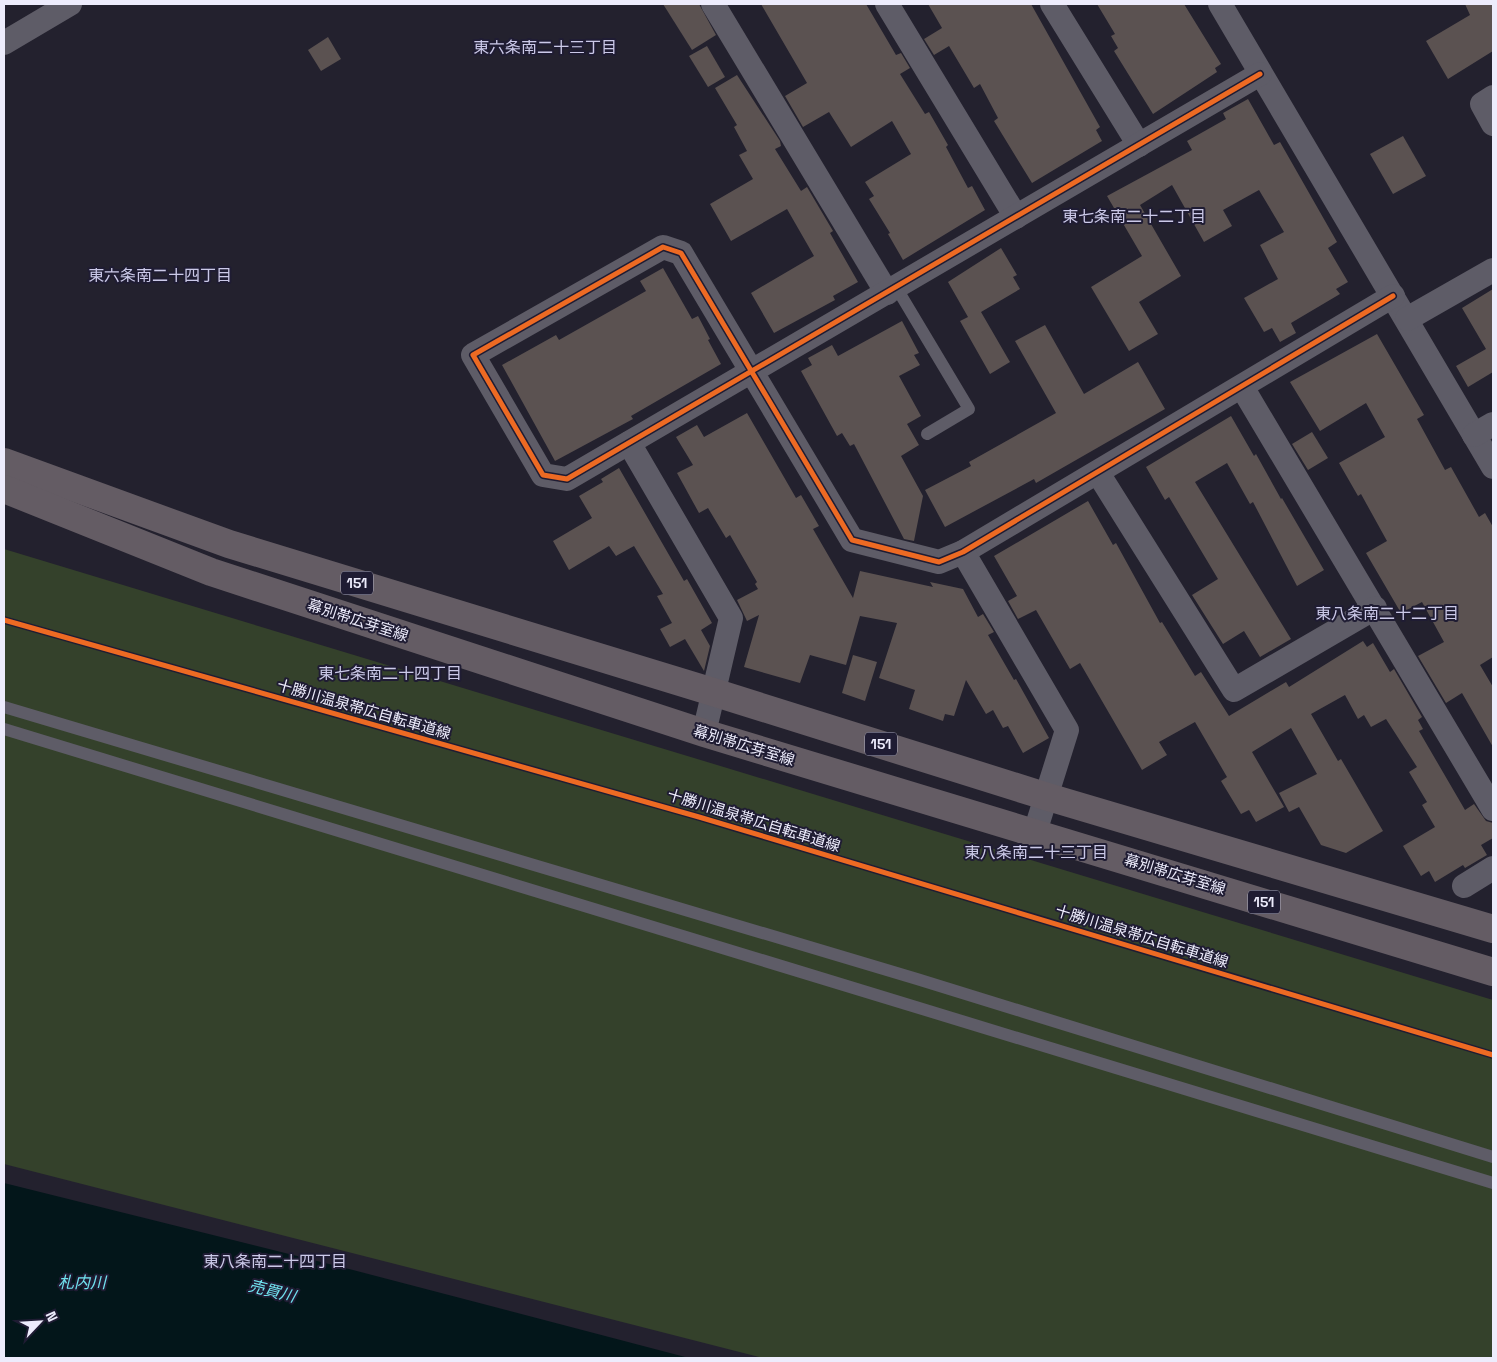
<svg xmlns="http://www.w3.org/2000/svg" width="1497" height="1362" font-family="'Space Grotesk','Noto Sans JP',sans-serif">
  <style>
    .green { fill: #34412b }
    .water { fill: #03161a }
    .building { fill: #5b5251 }
    .lines { fill: none; stroke-linecap: round; stroke-linejoin: round }
    .lane { stroke: #5e5c67; stroke-width: 12 }
    .street { stroke: #5e5c67; stroke-width: 24 }
    .primary { stroke: #645c64; stroke-width: 28 }
    .cycleway-casing { stroke: #1f1c33; stroke-width: 8 }
    .cycleway { stroke: #ed6a23; stroke-width: 5 }
    .labels { text-anchor: middle; dominant-baseline: central; stroke-width: 4; stroke-linejoin: round; paint-order: stroke }
    .shield { fill: #1f1c33; stroke: #afaec0; stroke-width: 1 }
    .shield-label { font-size: 14px; font-weight: bold; fill: #edecfc }
    .street-label { font-size: 15px; fill: #edecfc; stroke: #1f1c33 }
    .neighbourhood-label { font-size: 16px; fill: #cbc9e8; stroke: #1f1c33 }
    .water-label { font-size: 16px; font-style: italic; fill: #71e4f1; stroke: #1f1c33 }
  </style>
  <rect width="100%" height="100%" fill="#23212e"/>
  <polygon class="green" points="4,549 1493,1000 1493,1358 763,1358 4,1164"/>
  <polygon class="water" points="4,1183 353,1270 689,1358 4,1358"/>
  <g class="building">
    <polygon points="663,4 699,4 716,35 692,50"/>
    <polygon points="761,4 866,4 896,55 901,53 910,68 900,74 925,114 929,112 948,145 946,147 968,188 972,186 985,210 903,260 888,234 890,233 869,199 874,196 865,182 911,154 892,121 851,147 829,112 803,127 785,96 807,83"/>
    <polygon points="928,4 1031,4 1100,127 1096,130 1102,141 1032,183 994,121 998,118 980,84 974,88 949,46 934,55 924,39 942,28"/>
    <polygon points="1097,4 1184,4 1221,64 1215,68 1217,72 1153,114 1114,51 1118,48 1111,36 1115,34"/>
    <polygon points="1465,4 1493,4 1493,51 1448,79 1426,41 1470,15"/>
    <polygon points="328,37 341,59 321,71 308,50"/>
    <polygon points="707,46 725,77 708,87 689,56"/>
    <polygon points="737,75 780,141 781,146 775,149 801,191 807,187 833,231 830,233 858,282 833,296 835,300 774,333 751,293 814,256 787,209 731,241 710,204 753,179 739,155 747,151 734,127 737,125 715,88"/>
    <polygon points="1248,99 1274,145 1280,142 1337,242 1328,248 1348,282 1336,289 1340,294 1291,323 1296,333 1280,342 1272,328 1264,332 1244,298 1278,279 1260,245 1284,232 1259,190 1223,210 1232,226 1204,242 1172,185 1140,205 1181,276 1139,302 1158,334 1129,351 1091,287 1142,256 1107,196 1192,150 1187,141 1226,119 1223,113"/>
    <polygon points="1403,136 1426,176 1393,194 1370,154"/>
    <polygon points="1001,248 1017,275 1013,277 1020,289 981,312 1010,362 990,374 960,321 968,317 948,282"/>
    <polygon points="663,268 692,319 698,316 710,339 708,340 721,364 631,416 633,419 555,461 502,365 556,335 559,340 646,291 640,281"/>
    <polygon points="1493,289 1493,372 1468,387 1456,366 1486,349 1462,308"/>
    <polygon points="902,321 919,353 914,355 920,365 899,376 921,416 907,424 919,445 901,456 923,496 914,541 904,539 854,444 850,446 842,433 837,436 801,371 812,365 808,358 832,345 838,356"/>
    <polygon points="1045,325 1084,394 1138,362 1165,409 1036,483 1034,479 945,527 925,490 971,466 969,462 1056,413 1015,341"/>
    <polygon points="1377,334 1424,415 1417,419 1445,470 1451,467 1479,517 1485,513 1493,527 1493,657 1480,665 1493,687 1493,747 1462,693 1446,703 1418,656 1444,642 1422,602 1401,613 1366,553 1387,541 1361,494 1358,496 1339,463 1385,437 1366,403 1320,431 1290,382"/>
    <polygon points="747,413 796,498 801,495 819,526 813,529 853,598 860,571 933,587 930,582 963,589 978,617 983,614 994,632 988,635 1014,680 1016,679 1049,738 1023,753 1008,726 1003,728 993,710 986,714 966,680 954,716 945,714 943,721 909,709 915,690 879,678 897,623 860,616 846,665 810,655 800,683 744,667 759,615 747,621 737,600 758,589 755,584 757,582 730,535 726,538 708,508 699,513 677,473 693,465 676,437 697,425 704,437"/>
    <polygon points="1231,416 1254,456 1256,454 1281,499 1282,498 1324,570 1297,586 1253,502 1250,504 1227,463 1195,482 1291,639 1260,657 1244,631 1223,644 1192,595 1218,579 1169,497 1165,500 1146,467"/>
    <polygon points="1312,432 1328,458 1308,470 1292,444"/>
    <polygon points="619,468 684,581 687,579 712,623 701,630 710,646 704,671 685,639 670,647 660,629 672,623 657,596 663,594 634,546 616,556 609,546 569,570 553,541 592,518 579,496 603,482 601,479"/>
    <polygon points="1088,501 1113,545 1116,543 1160,623 1162,622 1195,676 1201,672 1229,716 1286,682 1289,687 1363,641 1367,647 1373,643 1390,672 1394,669 1422,717 1418,720 1423,729 1419,731 1465,810 1474,804 1486,821 1493,823 1493,838 1481,845 1487,855 1465,868 1463,865 1435,882 1429,871 1421,876 1403,846 1435,827 1422,805 1427,802 1409,772 1417,767 1386,719 1371,727 1364,715 1358,719 1345,695 1311,714 1338,761 1341,759 1383,831 1346,853 1321,845 1299,807 1289,812 1279,793 1317,774 1291,728 1252,752 1284,807 1256,822 1249,810 1241,814 1221,781 1227,777 1195,722 1159,742 1167,755 1142,770 1080,663 1070,669 1036,610 1018,619 1008,601 1017,596 994,556"/>
    <polygon points="853,655 877,662 865,701 842,693"/>
  </g>
  <g class="lines">
    <g class="lane">
      <polyline points="896,287 969,409 927,434"/>
      <polyline points="4,707 917,979 1493,1157"/>
      <polyline points="4,729 1493,1183"/>
    </g>
    <g class="street">
      <polyline points="713,4 887,293"/>
      <polyline points="887,4 1016,217"/>
      <polyline points="1052,4 1139,145"/>
      <polyline points="1220,4 1493,467"/>
      <polyline points="4,43 70,4"/>
      <polyline points="1260,74 567,479 543,475 473,355 663,247 681,253 852,540 939,562 963,552 1393,296"/>
      <polyline points="1493,97 1482,104 1493,124"/>
      <polyline points="1407,319 1493,270"/>
      <polyline points="1242,387 1493,809"/>
      <polyline points="1474,435 1493,424"/>
      <polyline points="629,443 731,618 704,733"/>
      <polyline points="1098,473 1234,690 1375,608"/>
      <polyline points="963,552 1067,730 1035,832"/>
      <polyline points="1464,886 1493,868"/>
    </g>
    <g class="primary">
      <polyline points="4,462 229,544 713,692 1048,797 1493,929"/>
      <polyline points="4,489 211,572 704,733 1493,972"/>
    </g>
    <g class="cycleway-casing">
      <g id="cycleway">
        <polyline points="1260,74 567,479 543,475 473,355 663,247 681,253 852,540 939,562 963,552 1393,296"/>
        <polyline points="4,620 699,817 1493,1055"/>
      </g>
    </g>
    <use href="#cycleway" class="cycleway"/>
  </g>
  <g class="labels">
    <g class="shield">
      <rect x="341" y="571.5" width="32" height="23" rx="4"/>
      <rect x="865" y="732.5" width="32" height="23" rx="4"/>
      <rect x="1248" y="890.5" width="32" height="23" rx="4"/>
    </g>
    <g class="shield-label">
      <text x="357" y="583">151</text>
      <text x="881" y="744">151</text>
      <text x="1264" y="902">151</text>
    </g>
    <g class="street-label">
      <text transform="translate(358 620) rotate(18)">幕別帯広芽室線</text>
      <text transform="translate(364 709) rotate(16)">十勝川温泉帯広自転車道線</text>
      <text transform="translate(744 745) rotate(17)">幕別帯広芽室線</text>
      <text transform="translate(754 820) rotate(17)">十勝川温泉帯広自転車道線</text>
      <text transform="translate(1175 874) rotate(17)">幕別帯広芽室線</text>
      <text transform="translate(1142 936) rotate(17)">十勝川温泉帯広自転車道線</text>
    </g>
    <g class="neighbourhood-label">
      <text x="545" y="47">東六条南二十三丁目</text>
      <text x="1134" y="216">東七条南二十二丁目</text>
      <text x="160" y="275">東六条南二十四丁目</text>
      <text x="1387" y="613">東八条南二十二丁目</text>
      <text x="390" y="673">東七条南二十四丁目</text>
      <text x="1036" y="852">東八条南二十三丁目</text>
      <text x="275" y="1261">東八条南二十四丁目</text>
    </g>
    <g class="water-label">
      <text x="82" y="1282">札内川</text>
      <text transform="translate(272 1291) rotate(14)">売買川</text>
    </g>
  </g>
  <rect width="1497" height="1362" fill="none" stroke="#edecfc" stroke-width="10"/>
  <g transform="translate(40 1322) rotate(65)" stroke="#1f1c33" stroke-width="4" paint-order="stroke">
  <path d="M0-4L9 19L0 12L-9 19Z" fill="#edecfc"/>
  <text y="-8" font-size="14" font-weight="bold" text-anchor="middle" fill="#edecfc">N</text>
  </g>
</svg>
